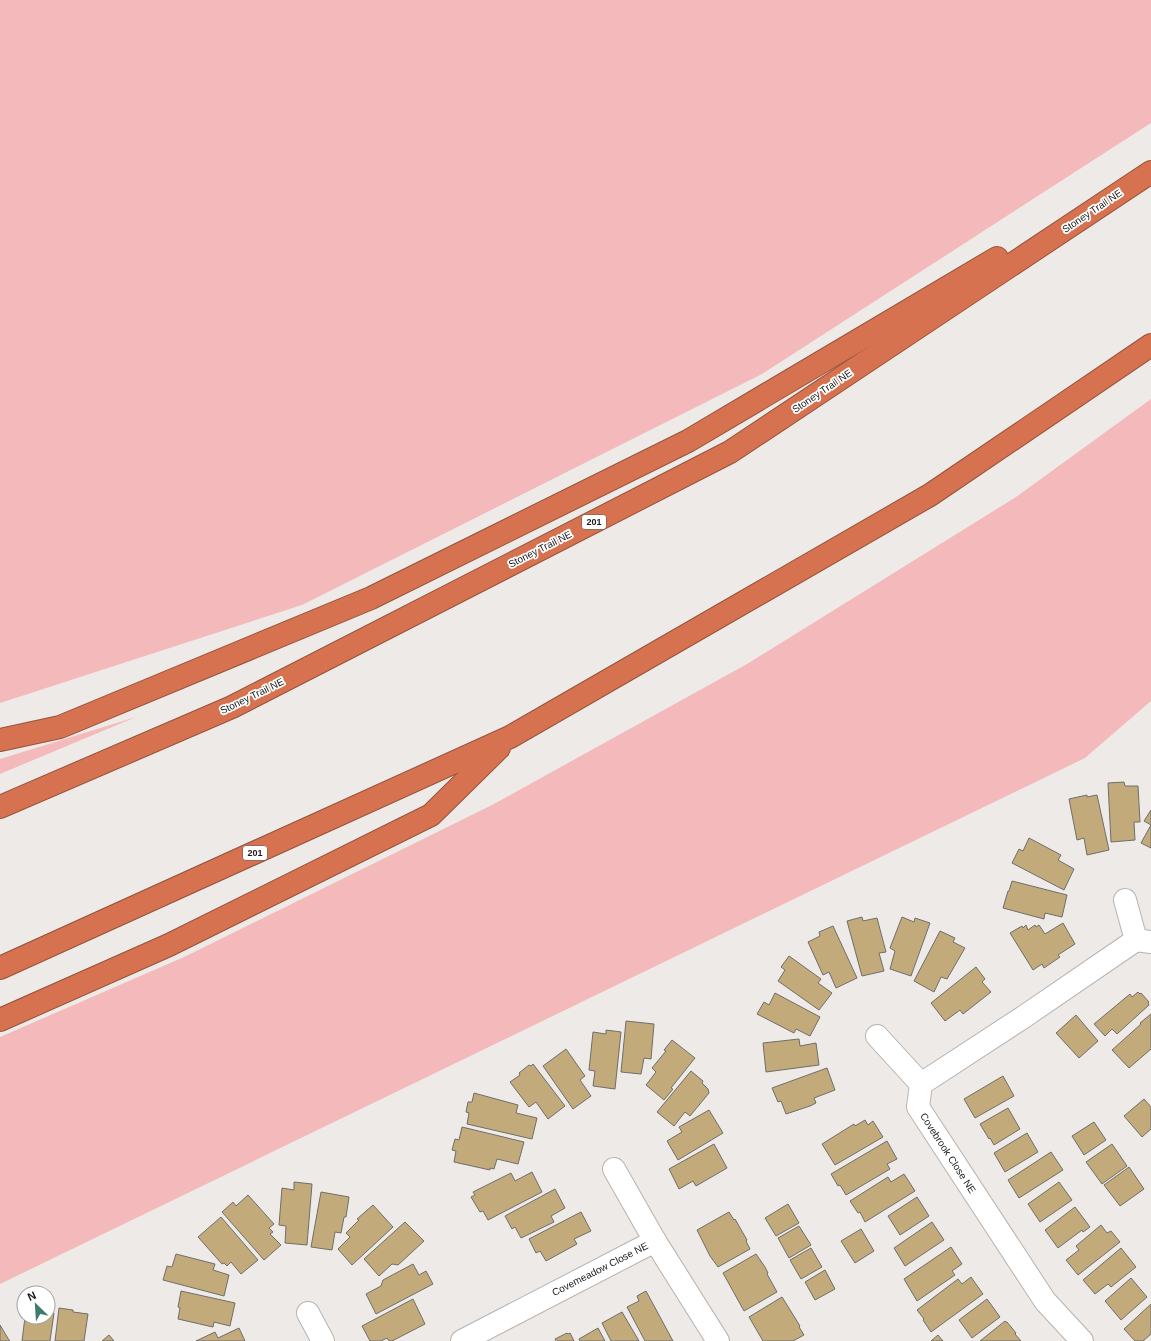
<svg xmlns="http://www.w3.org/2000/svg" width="1151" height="1341" font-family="Arial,sans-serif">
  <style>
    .grass { fill: #f4babb }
    .building { fill: #c3aa7a; stroke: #6f6e6b }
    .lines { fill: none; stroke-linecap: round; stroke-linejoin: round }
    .minor-casing { stroke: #b6b3b0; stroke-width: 24 }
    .highway-casing { stroke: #95533c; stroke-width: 24 }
    .minor { stroke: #fff; stroke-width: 22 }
    .highway { stroke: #d6724f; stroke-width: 22 }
    .labels { text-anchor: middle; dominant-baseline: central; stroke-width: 3.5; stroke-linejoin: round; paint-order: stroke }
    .shield { fill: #fff; stroke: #5f5f5e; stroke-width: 1 }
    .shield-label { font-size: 9px; font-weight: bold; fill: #1b1a19 }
    .street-label { font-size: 10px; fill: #1b1a19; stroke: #fff }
  </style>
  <rect width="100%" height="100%" fill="#eeeae8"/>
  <g class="grass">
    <polygon points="0,0 1151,0 1151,123 762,374 302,605 0,703"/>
    <polygon points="1151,399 1151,701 1085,758 0,1284 0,1037 184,957 492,805 747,664 1016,497"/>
    <polygon points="136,717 0,774 0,775 0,759"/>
  </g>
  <g class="building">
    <polygon points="1124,782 1125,786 1138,786 1140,822 1134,822 1135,840 1111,842 1108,783"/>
    <polygon points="1087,795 1087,797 1097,795 1109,850 1087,855 1084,838 1077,840 1069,799"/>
    <polygon points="1151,810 1151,848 1141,843 1151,825 1144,821"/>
    <polygon points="1029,838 1061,855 1058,860 1074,869 1064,890 1012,863 1019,849 1023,851"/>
    <polygon points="1012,881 1067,895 1062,917 1045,913 1044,919 1003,908 1008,891 1009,891"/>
    <polygon points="862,917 863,921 877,918 886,952 879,953 884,971 862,976 847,921"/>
    <polygon points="902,917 914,922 915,918 930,923 911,976 890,969 895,951 890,948"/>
    <polygon points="1063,923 1075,944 1058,955 1060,957 1044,968 1042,964 1033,970 1010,933 1022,926 1023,928 1026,925 1028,930 1035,925 1036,927 1039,925 1045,934"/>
    <polygon points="833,926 857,978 836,988 829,972 823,975 808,942 820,936 819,932"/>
    <polygon points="940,931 955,938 953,942 965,948 947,979 941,977 934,992 914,981"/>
    <polygon points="789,956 821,979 818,983 832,993 819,1010 778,981 785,970 781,967"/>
    <polygon points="976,967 985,979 982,982 991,992 963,1014 960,1010 945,1021 931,1003"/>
    <polygon points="1138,992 1140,994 1141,993 1149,1002 1148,1003 1149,1005 1117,1034 1112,1029 1105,1036 1094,1024 1130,994 1132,997"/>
    <polygon points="775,993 820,1017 810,1036 796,1029 794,1033 757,1014 764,1002 769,1005"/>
    <polygon points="1151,1014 1151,1049 1129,1068 1112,1050 1141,1024 1140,1023"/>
    <polygon points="1076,1015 1098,1041 1079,1058 1056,1033"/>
    <polygon points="626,1021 654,1024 651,1059 644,1058 641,1074 621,1072"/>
    <polygon points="606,1030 621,1032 615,1089 593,1086 595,1071 589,1070 593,1032 606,1034"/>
    <polygon points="799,1039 800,1046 816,1043 819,1065 766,1072 763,1043"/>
    <polygon points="672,1040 695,1058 671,1088 673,1089 664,1100 646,1085 656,1072 652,1068 666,1051 664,1050"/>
    <polygon points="566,1049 585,1076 580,1080 591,1096 573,1109 543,1066"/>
    <polygon points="533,1064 565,1106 548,1119 536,1102 529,1107 510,1082 520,1075 519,1073 529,1065 531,1066"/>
    <polygon points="827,1068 835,1090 814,1098 816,1103 810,1106 786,1114 781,1101 778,1102 772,1088"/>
    <polygon points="691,1071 703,1081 702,1083 708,1089 709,1093 690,1116 685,1112 674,1126 657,1112"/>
    <polygon points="1003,1076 1014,1096 975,1118 964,1099"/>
    <polygon points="474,1093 518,1105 516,1113 537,1118 532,1139 467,1124 469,1113 466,1112 468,1102 472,1102"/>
    <polygon points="1144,1099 1151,1107 1151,1129 1142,1137 1124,1116"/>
    <polygon points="1008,1108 1020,1129 994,1145 990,1138 989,1139 980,1124"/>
    <polygon points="709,1110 723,1133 678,1160 667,1141 682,1132 679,1127"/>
    <polygon points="865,1120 868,1125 873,1121 883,1137 835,1165 822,1144 854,1124 855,1126"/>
    <polygon points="1094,1122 1106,1140 1084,1155 1072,1136"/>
    <polygon points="462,1127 524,1142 518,1164 497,1159 494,1169 490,1168 490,1170 454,1162 456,1151 452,1150 455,1139 459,1140"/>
    <polygon points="1027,1133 1038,1152 1005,1172 994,1153"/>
    <polygon points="887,1141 897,1159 887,1164 890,1169 846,1195 840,1185 838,1186 831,1174"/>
    <polygon points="714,1144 727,1168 696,1186 693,1181 679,1189 669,1169"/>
    <polygon points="1112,1144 1127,1166 1102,1184 1086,1162"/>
    <polygon points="1051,1152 1063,1170 1019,1198 1008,1180"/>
    <polygon points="1129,1167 1144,1189 1120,1206 1104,1185"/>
    <polygon points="532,1172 542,1192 488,1220 483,1211 480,1212 471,1197 475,1195 473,1192 511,1173 515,1181"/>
    <polygon points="904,1174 915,1191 865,1222 860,1212 858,1213 850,1201 888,1177 891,1182"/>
    <polygon points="294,1182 312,1184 307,1245 285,1243 286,1226 279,1225 282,1188 294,1190"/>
    <polygon points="1059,1182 1072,1200 1040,1222 1028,1204"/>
    <polygon points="555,1189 565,1208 551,1216 554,1222 521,1238 515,1227 512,1229 505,1216"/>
    <polygon points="321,1192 349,1197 346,1217 344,1217 341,1233 335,1232 332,1250 311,1247"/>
    <polygon points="248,1195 274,1224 269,1228 273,1232 270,1234 281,1245 264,1260 222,1212 233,1202 236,1206"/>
    <polygon points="917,1197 929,1216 900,1235 888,1216"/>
    <polygon points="788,1204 799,1223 776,1236 765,1218"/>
    <polygon points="373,1205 393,1227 352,1265 338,1249 350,1237 346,1233 359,1220 357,1219"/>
    <polygon points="1075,1207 1090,1227 1083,1232 1082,1230 1058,1248 1045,1230"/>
    <polygon points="581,1212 591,1231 574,1239 577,1244 546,1261 540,1251 536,1253 529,1239"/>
    <polygon points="729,1212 734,1220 735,1219 747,1240 746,1241 750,1249 718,1267 710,1256 697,1230"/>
    <polygon points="221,1217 258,1260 241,1274 231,1262 227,1266 224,1263 222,1264 198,1237"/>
    <polygon points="405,1222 424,1241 398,1265 392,1264 379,1276 364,1259"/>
    <polygon points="932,1222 944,1240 905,1266 894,1248"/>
    <polygon points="1101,1225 1107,1233 1111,1231 1120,1242 1078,1275 1066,1260 1079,1250 1076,1246"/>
    <polygon points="799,1226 811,1245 789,1258 778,1238"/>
    <polygon points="861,1229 874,1251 855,1263 841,1241"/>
    <polygon points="951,1247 962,1264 952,1271 955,1275 917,1301 904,1279"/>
    <polygon points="811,1248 822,1267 801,1279 790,1260"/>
    <polygon points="1121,1248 1136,1267 1111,1287 1108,1284 1095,1294 1083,1280"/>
    <polygon points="176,1254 215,1264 213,1270 229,1275 224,1296 163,1280 167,1266 172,1267"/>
    <polygon points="756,1254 765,1267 768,1273 767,1274 777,1292 744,1311 723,1273"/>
    <polygon points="413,1264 419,1275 426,1271 433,1284 376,1314 366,1294 381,1286 383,1280"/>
    <polygon points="825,1270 835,1289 815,1300 805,1282"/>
    <polygon points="971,1277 983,1294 931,1332 923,1320 924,1319 917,1310 958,1279 962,1284"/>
    <polygon points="1131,1278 1147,1297 1121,1320 1105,1301"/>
    <polygon points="181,1291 235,1303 230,1326 214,1322 213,1327 178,1319 180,1308 178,1307"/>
    <polygon points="646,1291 673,1341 645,1341 627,1307 639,1301 637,1296"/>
    <polygon points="782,1297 800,1326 799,1327 804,1335 793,1341 763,1341 749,1317"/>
    <polygon points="413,1299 425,1324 392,1341 389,1341 387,1338 381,1341 370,1341 362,1326"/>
    <polygon points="987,1299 1000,1317 972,1338 959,1320"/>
    <polygon points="1151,1304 1151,1334 1143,1341 1135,1341 1124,1329"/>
    <polygon points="59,1308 73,1310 73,1312 88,1314 84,1341 55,1341"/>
    <polygon points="48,1312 54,1313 50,1341 22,1341 25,1317 48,1317"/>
    <polygon points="622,1312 639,1341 611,1341 602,1323"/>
    <polygon points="1005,1321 1006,1322 1007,1322 1016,1333 1015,1334 1021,1341 980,1341"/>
    <polygon points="0,1325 9,1340 10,1341 0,1341"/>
    <polygon points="239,1328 245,1341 196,1341 215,1332 218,1338"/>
    <polygon points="598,1328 605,1341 580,1341 579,1339"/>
    <polygon points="567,1333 568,1334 570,1333 574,1341 556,1341 555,1339"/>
    <polygon points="109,1335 114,1341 102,1341"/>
    <polygon points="938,1335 943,1341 931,1341"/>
  </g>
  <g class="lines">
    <g class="minor-casing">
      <g id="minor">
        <polyline points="1125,900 1136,940"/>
        <polyline points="877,1036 921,1084"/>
        <polyline points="921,1084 918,1107 1045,1301 1082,1341"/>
        <polyline points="921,1084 1025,1016 1136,940 1151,942"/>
        <polyline points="614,1169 655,1241 718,1341"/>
        <polyline points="308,1313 323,1341"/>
        <polyline points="462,1341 655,1241"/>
      </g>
    </g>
    <g class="highway-casing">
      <g id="highway">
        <polyline points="0,740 60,727 371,598 688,441 997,258"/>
        <polyline points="0,807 232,707 730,452 1151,172"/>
        <polyline points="0,968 510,737 930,495 1151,345"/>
        <polyline points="0,1020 169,945 431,815 499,748"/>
      </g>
    </g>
    <use href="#minor" class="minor"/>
    <use href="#highway" class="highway"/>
  </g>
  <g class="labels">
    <g class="shield">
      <rect x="582" y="515" width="24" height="14" rx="3"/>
      <rect x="243" y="846" width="24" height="14" rx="3"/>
    </g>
    <g class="shield-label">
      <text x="594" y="522">201</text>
      <text x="255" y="853">201</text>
    </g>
    <g class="street-label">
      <text transform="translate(1092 211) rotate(-34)">Stoney Trail NE</text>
      <text transform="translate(822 391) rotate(-34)">Stoney Trail NE</text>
      <text transform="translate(540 549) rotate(-27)">Stoney Trail NE</text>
      <text transform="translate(252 696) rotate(-26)">Stoney Trail NE</text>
      <text transform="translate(948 1153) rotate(57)">Covebrook Close NE</text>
      <text transform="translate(600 1269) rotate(-27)">Covemeadow Close NE</text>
    </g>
  </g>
  <g transform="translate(36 1305) rotate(335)"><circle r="19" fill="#ffffff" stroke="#a4a3a3"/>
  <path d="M0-3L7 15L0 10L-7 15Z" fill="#3e7d6b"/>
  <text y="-6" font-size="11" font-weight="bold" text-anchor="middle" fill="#1b1a19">N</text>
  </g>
</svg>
